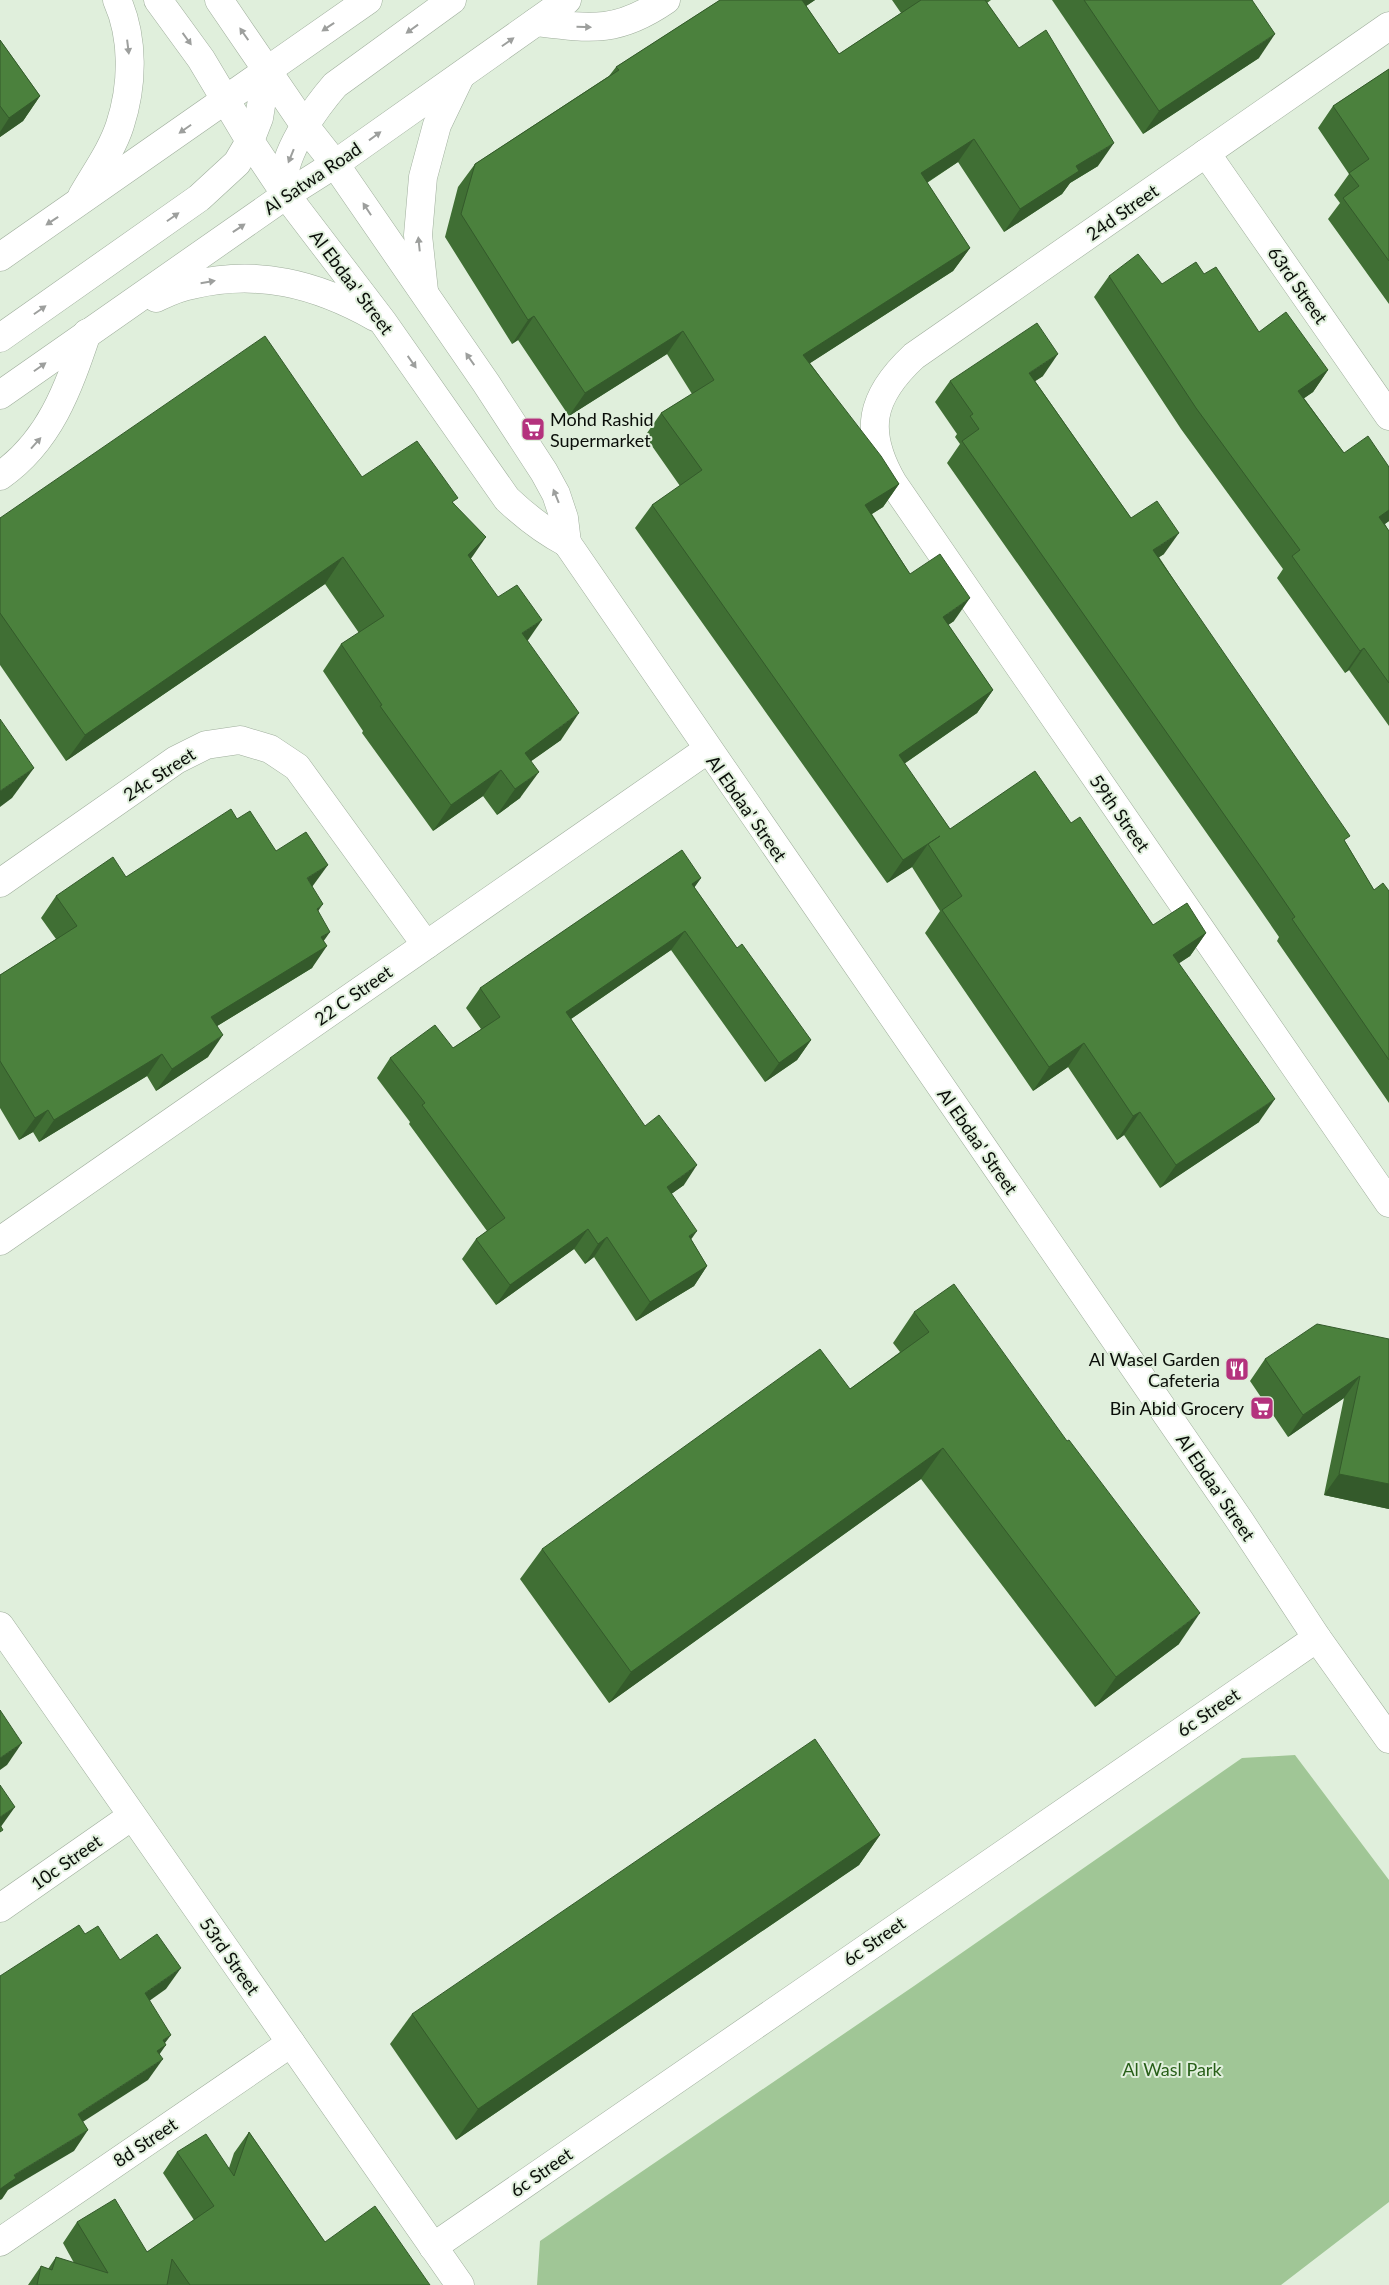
<svg xmlns="http://www.w3.org/2000/svg" width="1389" height="2285" font-family="Lato,sans-serif">
  <style>
    .green { fill: #a0c696 }
    .lines { fill: none; stroke-linecap: round; stroke-linejoin: round }
    .minor-casing { stroke: #9fae9c; stroke-width: 29 }
    .major-casing { stroke: #9fae9c; stroke-width: 29 }
    .minor { stroke: #fff; stroke-width: 28 }
    .major { stroke: #fff; stroke-width: 28 }
    .wall { fill: #406f34 }
    .shaded-wall { fill: #345a2b }
    .building { fill: #4b813d; stroke: #345a2b }
    .oneway { fill: #9d9f9d }
    .labels { text-anchor: middle; dominant-baseline: central; stroke-width: 4; stroke-linejoin: round; paint-order: stroke }
    .street-label { font-size: 18px; fill: #0a0e09; stroke: #e0efdc }
    .poi-label { font-size: 18px; fill: #0a0e09; stroke: #e0efdc; text-anchor: end }
    .park-label { font-size: 18px; fill: #285f19; stroke: #e0efdc }
  </style>
  <rect width="100%" height="100%" fill="#e0efdc"/>
  <polygon class="green" points="1295,1755 1389,1880 1389,2202 1281,2285 537,2285 540,2241 914,1986 1242,1758"/>
  <g class="lines">
    <g class="minor-casing">
      <g id="minor">
        <path d="M536,22C592,29 618,33 666,0"/>
        <path d="M1389,26L914,356C870,397 863,431 893,483L1389,1203"/>
        <polyline points="1206,153 1389,416"/>
        <path d="M0,476C50,441 68,389 87,333"/>
        <polyline points="567,543 1240,1521 1317,1638 1389,1739"/>
        <polyline points="0,883 176,760 206,745 240,740 270,749 297,767 426,945"/>
        <polyline points="0,1241 707,750"/>
        <polyline points="0,1626 460,2285"/>
        <polyline points="0,1908 132,1816"/>
        <polyline points="0,2242 291,2043"/>
        <polyline points="433,2247 1317,1638"/>
      </g>
    </g>
    <g class="major-casing">
      <g id="major">
        <path d="M158,0L201,59L250,141L286,195L383,322L507,499C526,517 544,531 567,543"/>
        <polyline points="219,0 305,126 335,164 486,383 544,472 556,494 564,518 567,543"/>
        <path d="M286,195C285,189 283,182 284,176C288,146 316,107 335,85L452,0"/>
        <path d="M82,196C95,173 112,150 120,125C133,85 134,38 117,0"/>
        <polyline points="0,257 368,0"/>
        <polyline points="424,291 418,235 423,177 437,125 460,77"/>
        <path d="M156,298C167,293 179,287 192,285C258,269 316,284 375,317"/>
        <polyline points="0,338 199,198 237,163 250,141 259,118 267,69"/>
        <polyline points="0,395 286,195 335,164 567,0"/>
      </g>
    </g>
    <use href="#minor" class="minor"/>
    <use href="#major" class="major"/>
  </g>
  <g class="wall">
    <polygon points="720,0 815,0 806,6 839,54 901,13 892,0 991,0 987,3 1098,166 1070,183 1062,194 1004,232 958,162 927,183 970,248 953,271 810,363 899,484 883,507 872,514 910,574 954,621 948,625 993,690 977,713 904,764 950,829 1071,823 1153,925 1206,933 1190,956 1179,963 1259,1122 1160,1188 1124,1135 1117,1140 1068,1067 1033,1091 925,933 940,911 912,867 887,883 635,528 652,505 680,486 645,436 661,413 692,394 667,354 569,416 518,340 512,344 445,237 458,187 475,164 609,76 616,67"/>
    <polygon points="1052,0 1252,0 1259,58 1143,134"/>
    <polygon points="0,40 40,96 23,121 0,137"/>
    <polygon points="1389,69 1389,304 1328,219 1340,203 1334,195 1349,174 1318,128 1333,106"/>
    <polygon points="1204,274 1259,332 1328,370 1313,392 1304,398 1344,453 1389,467 1389,521 1385,524 1389,531 1389,726 1349,670 1345,673 1277,578 1283,569 1181,429 1094,297 1109,276 1162,284"/>
    <polygon points="1043,376 1035,381 1131,518 1164,554 1159,557 1346,843 1374,890 1389,891 1389,1103 1277,941 1279,937 1248,892 947,463 960,444 955,437 957,434 935,402 950,381"/>
    <polygon points="362,477 454,503 471,559 527,641 561,740 531,761 520,798 497,815 483,796 433,831 362,733 363,731 323,671 341,644 359,633 325,584 66,761 0,665 0,518"/>
    <polygon points="237,819 276,851 312,887 318,911 324,941 312,968 217,1026 208,1057 156,1091 147,1076 39,1142 33,1132 19,1140 0,1108 0,975 56,939 41,918 56,896 126,877"/>
    <polygon points="701,878 694,887 737,948 811,1040 797,1060 765,1082 671,950 571,1019 684,1185 671,1194 691,1239 707,1266 694,1286 636,1321 594,1257 585,1264 574,1249 496,1305 462,1259 476,1239 487,1231 409,1124 410,1122 377,1078 390,1058 453,1048 481,1029 466,1008 480,988"/>
    <polygon points="914,1312 1179,1644 1095,1707 921,1479 609,1703 520,1579 542,1549 850,1389 900,1352 893,1343"/>
    <polygon points="1389,1339 1389,1509 1324,1495 1344,1398 1288,1437 1250,1381 1265,1359"/>
    <polygon points="880,1835 859,1865 456,2140 390,2044 412,2014"/>
    <polygon points="249,2132 325,2242 430,2285 28,2285 41,2266 48,2269 56,2257 74,2263 63,2243 77,2222 147,2252 194,2220 163,2173 177,2152 229,2168 234,2153"/>
  </g>
  <g class="shaded-wall">
    <polygon points="798,0 815,0 784,21"/>
    <polygon points="1275,34 1259,58 1143,134 1159,111"/>
    <polygon points="40,96 23,121 0,137 0,132 9,118"/>
    <polygon points="974,139 958,162 904,197 921,173"/>
    <polygon points="1114,143 1098,166 1070,183 1062,194 1004,232 1020,209 1076,166"/>
    <polygon points="970,248 953,271 787,378 803,355"/>
    <polygon points="534,316 518,340 512,344 528,320"/>
    <polygon points="683,331 667,354 569,416 585,393"/>
    <polygon points="1058,354 1043,376 1014,395 1029,373"/>
    <polygon points="1328,370 1313,392 1283,413 1298,391"/>
    <polygon points="899,484 883,507 849,528 865,505"/>
    <polygon points="1389,510 1389,521 1364,538 1379,517"/>
    <polygon points="1179,533 1164,554 1138,571 1153,550"/>
    <polygon points="486,537 468,563 468,555"/>
    <polygon points="343,557 325,584 66,761 85,735"/>
    <polygon points="970,598 954,621 926,640 943,617"/>
    <polygon points="542,620 524,646 522,633"/>
    <polygon points="1364,648 1349,670 1345,673 1360,651"/>
    <polygon points="993,690 977,713 882,779 899,755"/>
    <polygon points="579,713 561,740 506,779 525,753"/>
    <polygon points="34,768 12,798 0,807 0,791"/>
    <polygon points="501,770 483,796 433,831 451,805"/>
    <polygon points="539,772 520,798 497,815 515,789"/>
    <polygon points="928,844 912,867 887,883 903,860"/>
    <polygon points="328,865 312,887 307,878"/>
    <polygon points="701,878 687,898 692,884"/>
    <polygon points="323,904 308,926 317,909"/>
    <polygon points="685,931 671,950 552,1032 566,1012"/>
    <polygon points="330,932 316,952 327,946 312,968 196,1039 211,1017 321,937"/>
    <polygon points="1206,933 1190,956 1157,978 1173,955"/>
    <polygon points="223,1035 208,1057 156,1091 172,1069"/>
    <polygon points="811,1040 797,1060 765,1082 779,1063"/>
    <polygon points="1084,1043 1068,1067 1033,1091 1049,1067"/>
    <polygon points="162,1054 147,1076 39,1142 54,1120"/>
    <polygon points="1275,1099 1259,1122 1160,1188 1176,1165"/>
    <polygon points="48,1110 33,1132 19,1140 35,1118"/>
    <polygon points="1140,1112 1124,1135 1117,1140 1133,1116"/>
    <polygon points="697,1165 684,1185 653,1207 667,1187"/>
    <polygon points="588,1229 574,1249 496,1305 510,1285"/>
    <polygon points="697,1231 683,1251 689,1236"/>
    <polygon points="607,1237 594,1257 585,1264 598,1244"/>
    <polygon points="707,1266 694,1286 636,1321 650,1302"/>
    <polygon points="1360,1376 1344,1398 1288,1437 1303,1415"/>
    <polygon points="943,1448 921,1479 609,1703 631,1672"/>
    <polygon points="1339,1474 1389,1484 1389,1509 1324,1495"/>
    <polygon points="1200,1613 1179,1644 1095,1707 1116,1677"/>
    <polygon points="22,1743 7,1765 0,1770 0,1758"/>
    <polygon points="15,1807 0,1828 0,1817"/>
    <polygon points="880,1835 859,1865 456,2140 478,2109"/>
    <polygon points="181,1968 166,1989 131,2014 145,1993"/>
    <polygon points="171,2035 162,2047 166,2045 152,2065 142,2071 163,2040"/>
    <polygon points="163,2059 148,2080 64,2134 78,2114"/>
    <polygon points="88,2130 74,2151 8,2190 2,2199 0,2200 0,2189 14,2175"/>
  </g>
  <g class="building">
    <polygon points="720,0 802,0 839,54 921,0 985,0 1019,48 1046,30 1114,143 1076,166 1079,171 1020,209 974,139 921,173 970,248 803,355 881,456 899,484 865,505 910,574 940,554 970,598 943,617 993,690 899,755 950,829 1035,771 1071,823 1080,817 1153,925 1187,903 1206,933 1173,955 1275,1099 1176,1165 1140,1112 1133,1116 1084,1043 1049,1067 942,910 962,896 928,844 940,836 903,860 652,505 702,470 661,413 714,380 683,331 585,393 534,316 528,320 461,214 475,164 619,70 616,67"/>
    <polygon points="1084,0 1252,0 1275,34 1159,111"/>
    <polygon points="0,40 40,96 9,118 0,106"/>
    <polygon points="1389,69 1389,261 1343,198 1359,186 1349,173 1369,159 1333,106"/>
    <polygon points="1138,254 1162,284 1196,262 1204,274 1216,267 1259,332 1286,312 1328,370 1298,391 1344,453 1368,436 1389,467 1389,510 1379,517 1389,531 1389,683 1364,648 1360,651 1292,556 1300,550 1196,408 1109,276"/>
    <polygon points="1037,323 1058,354 1029,373 1131,518 1157,501 1179,533 1153,550 1350,836 1344,840 1374,890 1383,883 1389,891 1389,1060 1292,919 1295,917 1263,870 962,441 979,429 970,416 973,414 950,381"/>
    <polygon points="265,336 362,477 417,441 458,498 452,502 486,537 468,555 498,597 517,585 542,620 522,633 579,713 525,753 539,772 515,789 501,770 451,805 380,706 382,705 341,644 384,616 343,557 85,735 0,613 0,518"/>
    <polygon points="0,719 34,768 0,791"/>
    <polygon points="231,809 237,819 250,811 276,851 306,832 328,865 307,878 323,904 317,909 330,932 321,937 327,946 211,1017 223,1035 172,1069 162,1054 54,1120 48,1110 35,1118 0,1061 0,975 77,926 56,896 113,857 126,877"/>
    <polygon points="682,850 701,878 692,884 737,948 742,944 811,1040 779,1063 685,931 566,1012 645,1126 659,1115 697,1165 667,1187 697,1231 689,1236 707,1266 650,1302 607,1237 598,1244 588,1229 510,1285 476,1239 505,1218 422,1105 425,1103 390,1058 435,1025 453,1048 500,1017 480,988"/>
    <polygon points="954,1284 1067,1441 1069,1440 1200,1613 1116,1677 943,1448 631,1672 542,1549 820,1349 850,1389 929,1332 914,1312"/>
    <polygon points="1317,1324 1389,1339 1389,1484 1339,1474 1360,1376 1303,1415 1265,1359"/>
    <polygon points="0,1710 22,1743 0,1758"/>
    <polygon points="815,1739 880,1835 478,2109 412,2014"/>
    <polygon points="0,1785 15,1807 0,1817"/>
    <polygon points="0,1825 3,1830 0,1832"/>
    <polygon points="79,1925 85,1934 98,1926 120,1960 157,1934 181,1968 145,1993 171,2035 163,2040 166,2045 157,2051 163,2059 78,2114 88,2130 14,2175 16,2178 0,2189 0,1976"/>
    <polygon points="249,2132 325,2242 375,2206 430,2285 190,2285 172,2259 167,2285 37,2285 41,2266 52,2270 56,2257 108,2273 77,2222 115,2199 147,2252 214,2206 177,2152 206,2134 234,2176"/>
  </g>
  <defs><path id="oneway-solid" d="M-6-.8H1V-3.2L6.5 0L1 3.2V.8H-6Z" transform="scale(1.25)"/></defs>
  <g class="oneway">
    <use href="#oneway-solid" transform="translate(328 27) rotate(146)"/>
    <use href="#oneway-solid" transform="translate(584 27) rotate(1)"/>
    <use href="#oneway-solid" transform="translate(412 29) rotate(144)"/>
    <use href="#oneway-solid" transform="translate(244 34) rotate(-125)"/>
    <use href="#oneway-solid" transform="translate(187 39) rotate(54)"/>
    <use href="#oneway-solid" transform="translate(508 42) rotate(-35)"/>
    <use href="#oneway-solid" transform="translate(128 47) rotate(83)"/>
    <use href="#oneway-solid" transform="translate(185 129) rotate(145)"/>
    <use href="#oneway-solid" transform="translate(375 136) rotate(-36)"/>
    <use href="#oneway-solid" transform="translate(291 156) rotate(112)"/>
    <use href="#oneway-solid" transform="translate(367 209) rotate(-123)"/>
    <use href="#oneway-solid" transform="translate(173 217) rotate(-35)"/>
    <use href="#oneway-solid" transform="translate(52 221) rotate(146)"/>
    <use href="#oneway-solid" transform="translate(239 228) rotate(-34)"/>
    <use href="#oneway-solid" transform="translate(419 244) rotate(-96)"/>
    <use href="#oneway-solid" transform="translate(208 282) rotate(-10)"/>
    <use href="#oneway-solid" transform="translate(40 310) rotate(-35)"/>
    <use href="#oneway-solid" transform="translate(470 359) rotate(-125)"/>
    <use href="#oneway-solid" transform="translate(412 362) rotate(55)"/>
    <use href="#oneway-solid" transform="translate(40 367) rotate(-35)"/>
    <use href="#oneway-solid" transform="translate(36 443) rotate(-48)"/>
    <use href="#oneway-solid" transform="translate(556 496) rotate(-112)"/>
  </g>
  <defs>
    <g id="supermarket-square" transform="scale(1.25)"><rect x="-9" y="-9" width="18" height="18" rx="4" fill="#b4327d" stroke="#e0efdc"/><path d="M-6-5.5h2.5l.6 2H6L4.5 2H-2.5L-4.4-4H-6ZM-1.5 3.2a1.3 1.3 0 1 0 .1 0ZM3 3.2a1.3 1.3 0 1 0 .1 0Z" fill="#fff"/></g>
    <g id="restaurant-square" transform="scale(1.25)"><rect x="-9" y="-9" width="18" height="18" rx="4" fill="#b4327d" stroke="#e0efdc"/><path d="M-5-6h1v4h1v-4h1v4h1v-4h1v5L-1.5 .5V6h-2V.5L-5-1ZM5-6V6H3V1.5H1.5Q1.5-4 5-6Z" fill="#fff"/></g>
  </defs>
  <g fill-rule="evenodd">
    <use href="#supermarket-square" x="533" y="429"/>
    <use href="#restaurant-square" x="1237" y="1369"/>
    <use href="#supermarket-square" x="1262" y="1408"/>
  </g>
  <g class="labels">
    <g class="street-label">
      <text transform="translate(312 178) rotate(-34)">Al Satwa Road</text>
      <text transform="translate(1122 212) rotate(-35)">24d Street</text>
      <text transform="translate(352 282) rotate(53)">Al Ebdaa' Street</text>
      <text transform="translate(1298 285) rotate(55)">63rd Street</text>
      <text transform="translate(159 774) rotate(-33)">24c Street</text>
      <text transform="translate(747 808) rotate(55)">Al Ebdaa' Street</text>
      <text transform="translate(1120 813) rotate(55)">59th Street</text>
      <text transform="translate(353 995) rotate(-35)">22 C Street</text>
      <text transform="translate(978 1141) rotate(55)">Al Ebdaa' Street</text>
      <text transform="translate(1216 1487) rotate(56)">Al Ebdaa' Street</text>
      <text transform="translate(1208 1712) rotate(-34)">6c Street</text>
      <text transform="translate(66 1862) rotate(-35)">10c Street</text>
      <text transform="translate(874 1941) rotate(-35)">6c Street</text>
      <text transform="translate(230 1956) rotate(55)">53rd Street</text>
      <text transform="translate(145 2142) rotate(-34)">8d Street</text>
      <text transform="translate(541 2172) rotate(-35)">6c Street</text>
    </g>
    <g class="poi-label">
      <text x="550" y="419" text-anchor="start">Mohd Rashid<tspan x="550" dy="21">Supermarket</tspan></text>
      <text x="1220" y="1359">Al Wasel Garden<tspan x="1220" dy="21">Cafeteria</tspan></text>
      <text x="1244" y="1408">Bin Abid Grocery</text>
    </g>
    <g class="park-label">
      <text x="1172" y="2069">Al Wasl Park</text>
    </g>
  </g>
</svg>
